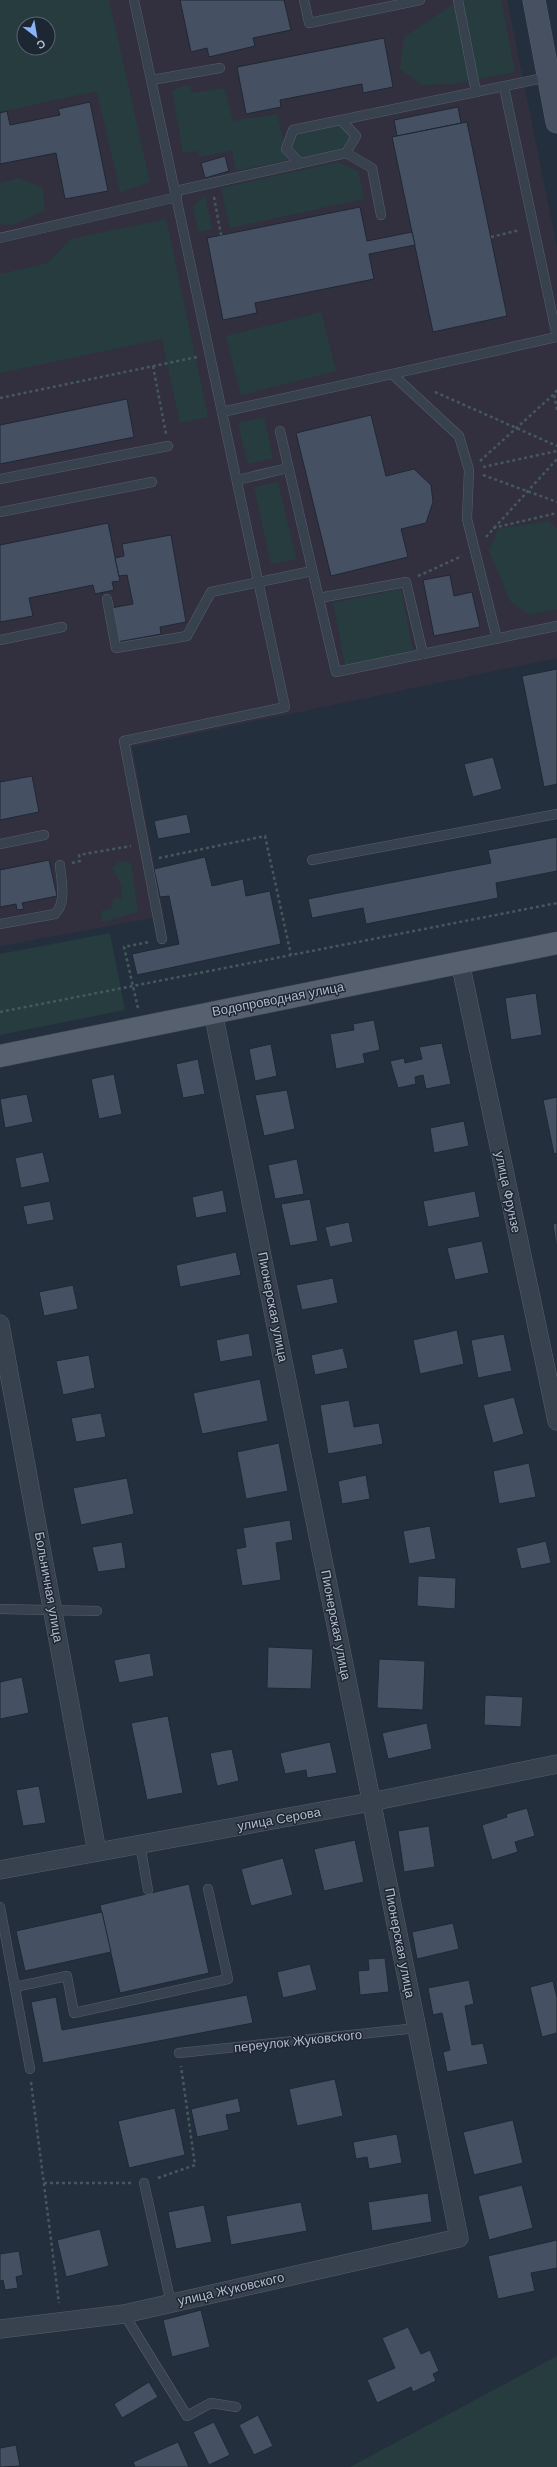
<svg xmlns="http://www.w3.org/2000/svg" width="557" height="2467" font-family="Arial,sans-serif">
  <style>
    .medical { fill: #32303f; fill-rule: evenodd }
    .green { fill: #263c3f; fill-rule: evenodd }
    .building { fill: #455162; stroke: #1f2835 }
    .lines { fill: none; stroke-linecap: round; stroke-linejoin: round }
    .lane-casing { stroke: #565f6c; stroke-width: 10 }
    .street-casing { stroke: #565f6c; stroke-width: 19 }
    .secondary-casing { stroke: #565f6c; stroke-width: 23 }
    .primary-casing { stroke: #414a57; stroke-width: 23 }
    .path { stroke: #44595c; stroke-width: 2.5; stroke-dasharray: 3 3; stroke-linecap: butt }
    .lane { stroke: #38414e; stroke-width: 9 }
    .street { stroke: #38414e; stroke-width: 18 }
    .secondary { stroke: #465061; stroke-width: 22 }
    .primary { stroke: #56606e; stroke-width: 22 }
    .labels { text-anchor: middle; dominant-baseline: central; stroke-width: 3; stroke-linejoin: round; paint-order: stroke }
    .street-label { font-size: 13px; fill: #b4bcc9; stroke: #1d2633 }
  </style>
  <rect width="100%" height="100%" fill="#242f3e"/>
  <path class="medical" d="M0,0H507L557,247V658L132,747L164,916L0,946ZM24,24H48V48H24Z"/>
  <g class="green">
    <path d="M0,0H109L150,182L120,192L97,91L0,112ZM24,24H48V48H24Z"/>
    <polygon points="460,0 501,0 515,72 454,84 422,85 400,69 404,37"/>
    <polygon points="182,86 190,86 192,93 224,88 233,121 277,114 288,160 236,171 232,150 200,157 198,151 183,153 172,91"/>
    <polygon points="341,120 356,136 346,153 299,162 286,149 293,130"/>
    <polygon points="338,162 358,171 364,199 230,228 221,188"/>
    <polygon points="18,178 43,188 45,210 13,225 0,224 0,183"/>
    <polygon points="205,195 212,229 199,232 193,207"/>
    <polygon points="166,219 208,417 180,423 162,339 0,373 0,274 48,263 71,239"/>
    <polygon points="321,312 336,371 241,395 226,336"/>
    <polygon points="264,417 273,458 248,464 238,423"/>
    <polygon points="278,482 296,559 271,564 254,487"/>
    <polygon points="548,521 557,529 557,609 529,615 510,601 489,551 498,529"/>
    <polygon points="401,589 414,656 346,670 333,603"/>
    <polygon points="120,861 131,863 138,912 102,922 101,911 112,908 113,899 122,898 122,885 112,868"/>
    <polygon points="110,933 125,1010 0,1035 0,954"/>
    <polygon points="557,2356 557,2467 350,2467"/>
  </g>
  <g class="building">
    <polygon points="180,0 284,0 291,30 253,38 255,46 209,57 207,48 191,52"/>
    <polygon points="384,38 393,87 363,93 362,84 280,100 281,107 246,114 237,67"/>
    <polygon points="90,102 108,191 65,199 56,153 0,164 0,113 7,111 10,125 60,115 58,109"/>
    <polygon points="458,107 461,123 397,136 394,120"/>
    <polygon points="467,122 507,316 433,332 392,137"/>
    <polygon points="225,156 229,171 205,178 201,163"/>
    <polygon points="360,207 367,241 412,232 415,245 369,254 374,279 255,303 257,313 223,320 207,238"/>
    <polygon points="127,399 134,437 0,464 0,425"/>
    <polygon points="371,415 386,476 414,469 431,485 433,502 426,523 401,529 408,557 331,576 296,433"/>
    <polygon points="108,523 120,581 112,582 114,590 95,594 93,585 29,598 33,616 0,622 0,545"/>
    <polygon points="171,535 186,622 160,627 161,634 117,642 111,608 133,604 127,575 119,576 115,558 124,556 122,544"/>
    <polygon points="450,575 454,596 472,592 480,627 434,636 423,580"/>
    <polygon points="557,669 557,784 544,787 522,676"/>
    <polygon points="493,757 502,789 473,797 464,764"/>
    <polygon points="32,776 39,812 0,820 0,782"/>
    <polygon points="187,814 191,833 158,839 154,821"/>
    <polygon points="557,837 557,871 496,883 498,898 366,924 363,908 312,918 308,899 491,863 488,850"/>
    <polygon points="205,857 212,886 243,879 246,896 270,891 281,944 137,975 132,954 179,944 169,896 160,897 154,869"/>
    <polygon points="49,860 57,896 22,903 24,909 17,910 16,904 0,907 0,870"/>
    <polygon points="536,993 542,1035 511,1040 505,998"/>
    <polygon points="374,1020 380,1050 363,1054 365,1063 336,1069 330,1034 354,1030 353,1024"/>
    <polygon points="442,1043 451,1084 426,1089 423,1075 415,1077 416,1084 398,1088 390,1061 404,1058 405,1063 422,1059 419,1047"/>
    <polygon points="271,1044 277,1076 255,1081 249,1049"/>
    <polygon points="198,1059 205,1094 183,1098 176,1064"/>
    <polygon points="114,1074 122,1114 99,1119 91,1079"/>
    <polygon points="287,1090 295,1129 264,1136 255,1095"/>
    <polygon points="27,1094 33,1122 5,1128 0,1099"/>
    <polygon points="557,1097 557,1153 554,1154 543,1100"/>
    <polygon points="464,1121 469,1146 434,1153 430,1128"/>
    <polygon points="43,1152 50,1182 21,1188 15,1158"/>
    <polygon points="297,1159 304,1194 275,1199 268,1165"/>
    <polygon points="223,1190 227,1212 196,1218 192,1197"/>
    <polygon points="475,1191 480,1217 428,1227 423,1201"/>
    <polygon points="310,1199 318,1241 290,1246 281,1204"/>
    <polygon points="50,1201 54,1220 27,1225 23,1206"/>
    <polygon points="349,1222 353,1242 330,1247 325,1227"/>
    <polygon points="557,1223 557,1245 556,1245 553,1224"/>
    <polygon points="482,1241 489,1273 455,1280 447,1248"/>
    <polygon points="236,1252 241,1275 180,1287 176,1265"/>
    <polygon points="333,1278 338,1303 302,1310 296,1285"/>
    <polygon points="73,1285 78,1309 44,1316 39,1292"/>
    <polygon points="457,1330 464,1364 420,1374 413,1340"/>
    <polygon points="249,1333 253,1356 220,1362 216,1340"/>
    <polygon points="504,1334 512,1371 478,1378 471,1340"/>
    <polygon points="343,1348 348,1368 315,1375 311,1355"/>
    <polygon points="89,1355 95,1388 63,1395 56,1361"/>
    <polygon points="260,1379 268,1421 202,1434 193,1393"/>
    <polygon points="514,1397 524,1434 493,1443 483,1405"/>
    <polygon points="349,1400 354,1427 379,1423 383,1444 328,1454 320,1405"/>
    <polygon points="101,1413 106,1437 76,1442 71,1418"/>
    <polygon points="279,1443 288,1491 246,1499 237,1452"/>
    <polygon points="529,1463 536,1497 499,1504 493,1471"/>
    <polygon points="366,1475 370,1499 342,1504 338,1481"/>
    <polygon points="127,1478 134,1514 81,1525 73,1488"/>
    <polygon points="290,1520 293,1540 276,1543 281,1580 242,1586 236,1549 246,1547 243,1528"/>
    <polygon points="430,1526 436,1559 409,1564 403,1531"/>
    <polygon points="546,1541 551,1563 521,1569 516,1548"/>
    <polygon points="122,1542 126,1568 98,1572 92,1547"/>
    <polygon points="418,1576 456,1578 455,1609 417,1606"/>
    <polygon points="268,1647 313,1649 311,1689 267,1688"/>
    <polygon points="150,1653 154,1676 119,1683 114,1660"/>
    <polygon points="379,1659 425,1661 423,1710 377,1708"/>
    <polygon points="22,1677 29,1713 0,1719 0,1682"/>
    <polygon points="485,1695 523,1697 521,1727 484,1725"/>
    <polygon points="168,1716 183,1793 147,1800 131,1723"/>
    <polygon points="427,1723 432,1749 388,1759 382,1733"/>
    <polygon points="330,1742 337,1773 307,1778 306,1770 285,1774 280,1753"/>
    <polygon points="232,1749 239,1781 217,1786 210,1753"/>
    <polygon points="39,1786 46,1823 23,1826 16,1790"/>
    <polygon points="527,1808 535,1836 515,1842 518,1852 492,1860 482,1825 507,1817 506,1814"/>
    <polygon points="429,1826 435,1867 404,1872 398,1831"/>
    <polygon points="355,1840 364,1882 324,1891 314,1849"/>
    <polygon points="283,1858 293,1895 251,1906 241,1869"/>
    <polygon points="189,1884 209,1973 120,1993 100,1905"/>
    <polygon points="102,1912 111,1952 25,1971 16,1931"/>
    <polygon points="453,1923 459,1949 417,1959 412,1932"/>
    <polygon points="385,1958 389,1992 360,1995 358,1971 369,1970 368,1959"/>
    <polygon points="310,1964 317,1990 283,1998 277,1972"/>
    <polygon points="469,1980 474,2004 465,2006 472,2045 483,2043 488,2064 447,2072 443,2052 450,2050 442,2013 433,2015 428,1988"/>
    <polygon points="553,1981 557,1998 557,2033 542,2037 530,1987"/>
    <polygon points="247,1995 253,2023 43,2063 31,2002 56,1997 62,2030"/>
    <polygon points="335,2079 343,2116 297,2126 289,2089"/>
    <polygon points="238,2098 241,2112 226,2115 229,2130 197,2137 191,2109"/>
    <polygon points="175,2108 185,2155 129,2168 118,2121"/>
    <polygon points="513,2120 523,2163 474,2175 463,2132"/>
    <polygon points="397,2134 402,2163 369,2169 367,2157 356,2159 353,2142"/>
    <polygon points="522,2185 533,2228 489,2240 478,2196"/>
    <polygon points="428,2193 432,2222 372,2231 368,2202"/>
    <polygon points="301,2202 307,2231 231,2245 226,2216"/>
    <polygon points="204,2205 212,2242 176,2249 168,2212"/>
    <polygon points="100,2229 109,2266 66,2277 57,2240"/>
    <polygon points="557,2240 557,2268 531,2273 535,2291 498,2299 488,2256"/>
    <polygon points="19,2251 23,2275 16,2277 18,2288 5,2290 3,2280 0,2281 0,2254"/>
    <polygon points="201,2310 210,2347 172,2357 163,2320"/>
    <polygon points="408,2327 421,2354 430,2350 439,2371 433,2374 436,2381 413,2392 411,2387 377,2403 367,2380 395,2368 382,2338"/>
    <polygon points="149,2382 158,2397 122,2418 114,2404"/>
    <polygon points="258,2415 273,2446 254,2455 239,2425"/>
    <polygon points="214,2422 230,2455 209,2465 193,2432"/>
    <polygon points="178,2442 189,2467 135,2467 133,2462"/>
    <polygon points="16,2445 20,2466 0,2467 0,2448"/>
  </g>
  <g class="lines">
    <g class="lane-casing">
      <g id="lane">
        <polyline points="134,0 285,707 124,741 162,939"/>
        <polyline points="304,0 309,23 420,0"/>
        <polyline points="458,0 476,92"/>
        <polyline points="152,80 220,68"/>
        <polyline points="504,87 557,337"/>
        <polyline points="346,153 372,168 381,215"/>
        <polyline points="299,162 286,149 293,130 548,77"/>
        <polyline points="176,191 346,153 356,136 341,120"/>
        <polyline points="0,238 177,197"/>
        <polyline points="392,374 459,436 469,470 467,519 497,639"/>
        <polyline points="222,412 557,337"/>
        <polyline points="280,431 336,672 557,626"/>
        <polyline points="0,479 168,446"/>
        <polyline points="237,480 288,468"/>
        <polyline points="0,512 152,482"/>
        <polyline points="319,598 406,582 423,654"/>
        <polyline points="107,599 116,648 187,636 211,592 312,571"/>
        <polyline points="0,640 62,627"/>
        <polyline points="0,844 44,835"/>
        <polyline points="312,860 557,814"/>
        <path d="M0,924L55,914C67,902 61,880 60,865"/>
        <polyline points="0,1609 97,1611"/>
        <polyline points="140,1844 148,1890"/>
        <polyline points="0,1907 30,2069"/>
        <polyline points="15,1987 67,1976 74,2013 228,1979 208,1889"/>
        <polyline points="179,2053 417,2028"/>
        <polyline points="144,2183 171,2303"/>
        <polyline points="124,2314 187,2416 211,2403 236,2407"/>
      </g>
    </g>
    <g class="street-casing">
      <g id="street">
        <polyline points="460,962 557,1421"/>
        <polyline points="0,1324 97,1852"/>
        <polyline points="0,1870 371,1802 557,1764"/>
        <polyline points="0,2329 124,2314 459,2238 213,1012"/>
      </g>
    </g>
    <g class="secondary-casing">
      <polyline id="secondary" points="534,0 557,122"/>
    </g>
    <g class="primary-casing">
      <polyline id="primary" points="0,1056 557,943"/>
    </g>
    <g class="path">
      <polyline points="214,197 221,235"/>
      <polyline points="491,237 520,230"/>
      <polyline points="153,366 166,434"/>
      <polyline points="557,390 554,394 557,410"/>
      <polyline points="435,392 557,446"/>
      <polyline points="0,398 197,357"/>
      <polyline points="480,461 554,394"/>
      <polyline points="483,467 557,451"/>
      <polyline points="483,475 557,502"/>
      <polyline points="493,528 557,513"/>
      <polyline points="486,537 557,459"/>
      <polyline points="418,576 462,556"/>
      <polyline points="159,858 265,836 291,955"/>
      <polyline points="72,863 80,861 79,855 131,846"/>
      <polyline points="138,1008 124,947 149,942"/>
      <polyline points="0,1012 557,903"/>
      <polyline points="31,2082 59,2303"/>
      <polyline points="158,2178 195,2165 181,2066"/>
      <polyline points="44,2183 131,2183"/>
    </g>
    <use href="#lane" class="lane"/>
    <use href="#street" class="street"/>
    <use href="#secondary" class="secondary"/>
    <use href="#primary" class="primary"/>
  </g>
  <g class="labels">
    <g class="street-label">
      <text transform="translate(278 999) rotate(-11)">Водопроводная улица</text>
      <text transform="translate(508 1192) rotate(78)">улица Фрунзе</text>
      <text transform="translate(273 1307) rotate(79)">Пионерская улица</text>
      <text transform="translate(49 1587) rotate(80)">Больничная улица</text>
      <text transform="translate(336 1625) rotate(79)">Пионерская улица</text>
      <text transform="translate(279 1819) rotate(-10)">улица Серова</text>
      <text transform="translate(400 1943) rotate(79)">Пионерская улица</text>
      <text transform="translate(298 2041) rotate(-6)">переулок Жуковского</text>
      <text transform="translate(231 2289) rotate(-13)">улица Жуковского</text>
    </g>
  </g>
  <g transform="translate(36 36) rotate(149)"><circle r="19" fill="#1d2633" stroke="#59626f"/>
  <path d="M0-3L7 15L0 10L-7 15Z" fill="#8ab4f8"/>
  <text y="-6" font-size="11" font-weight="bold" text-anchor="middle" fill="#b4bcc9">С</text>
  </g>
</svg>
